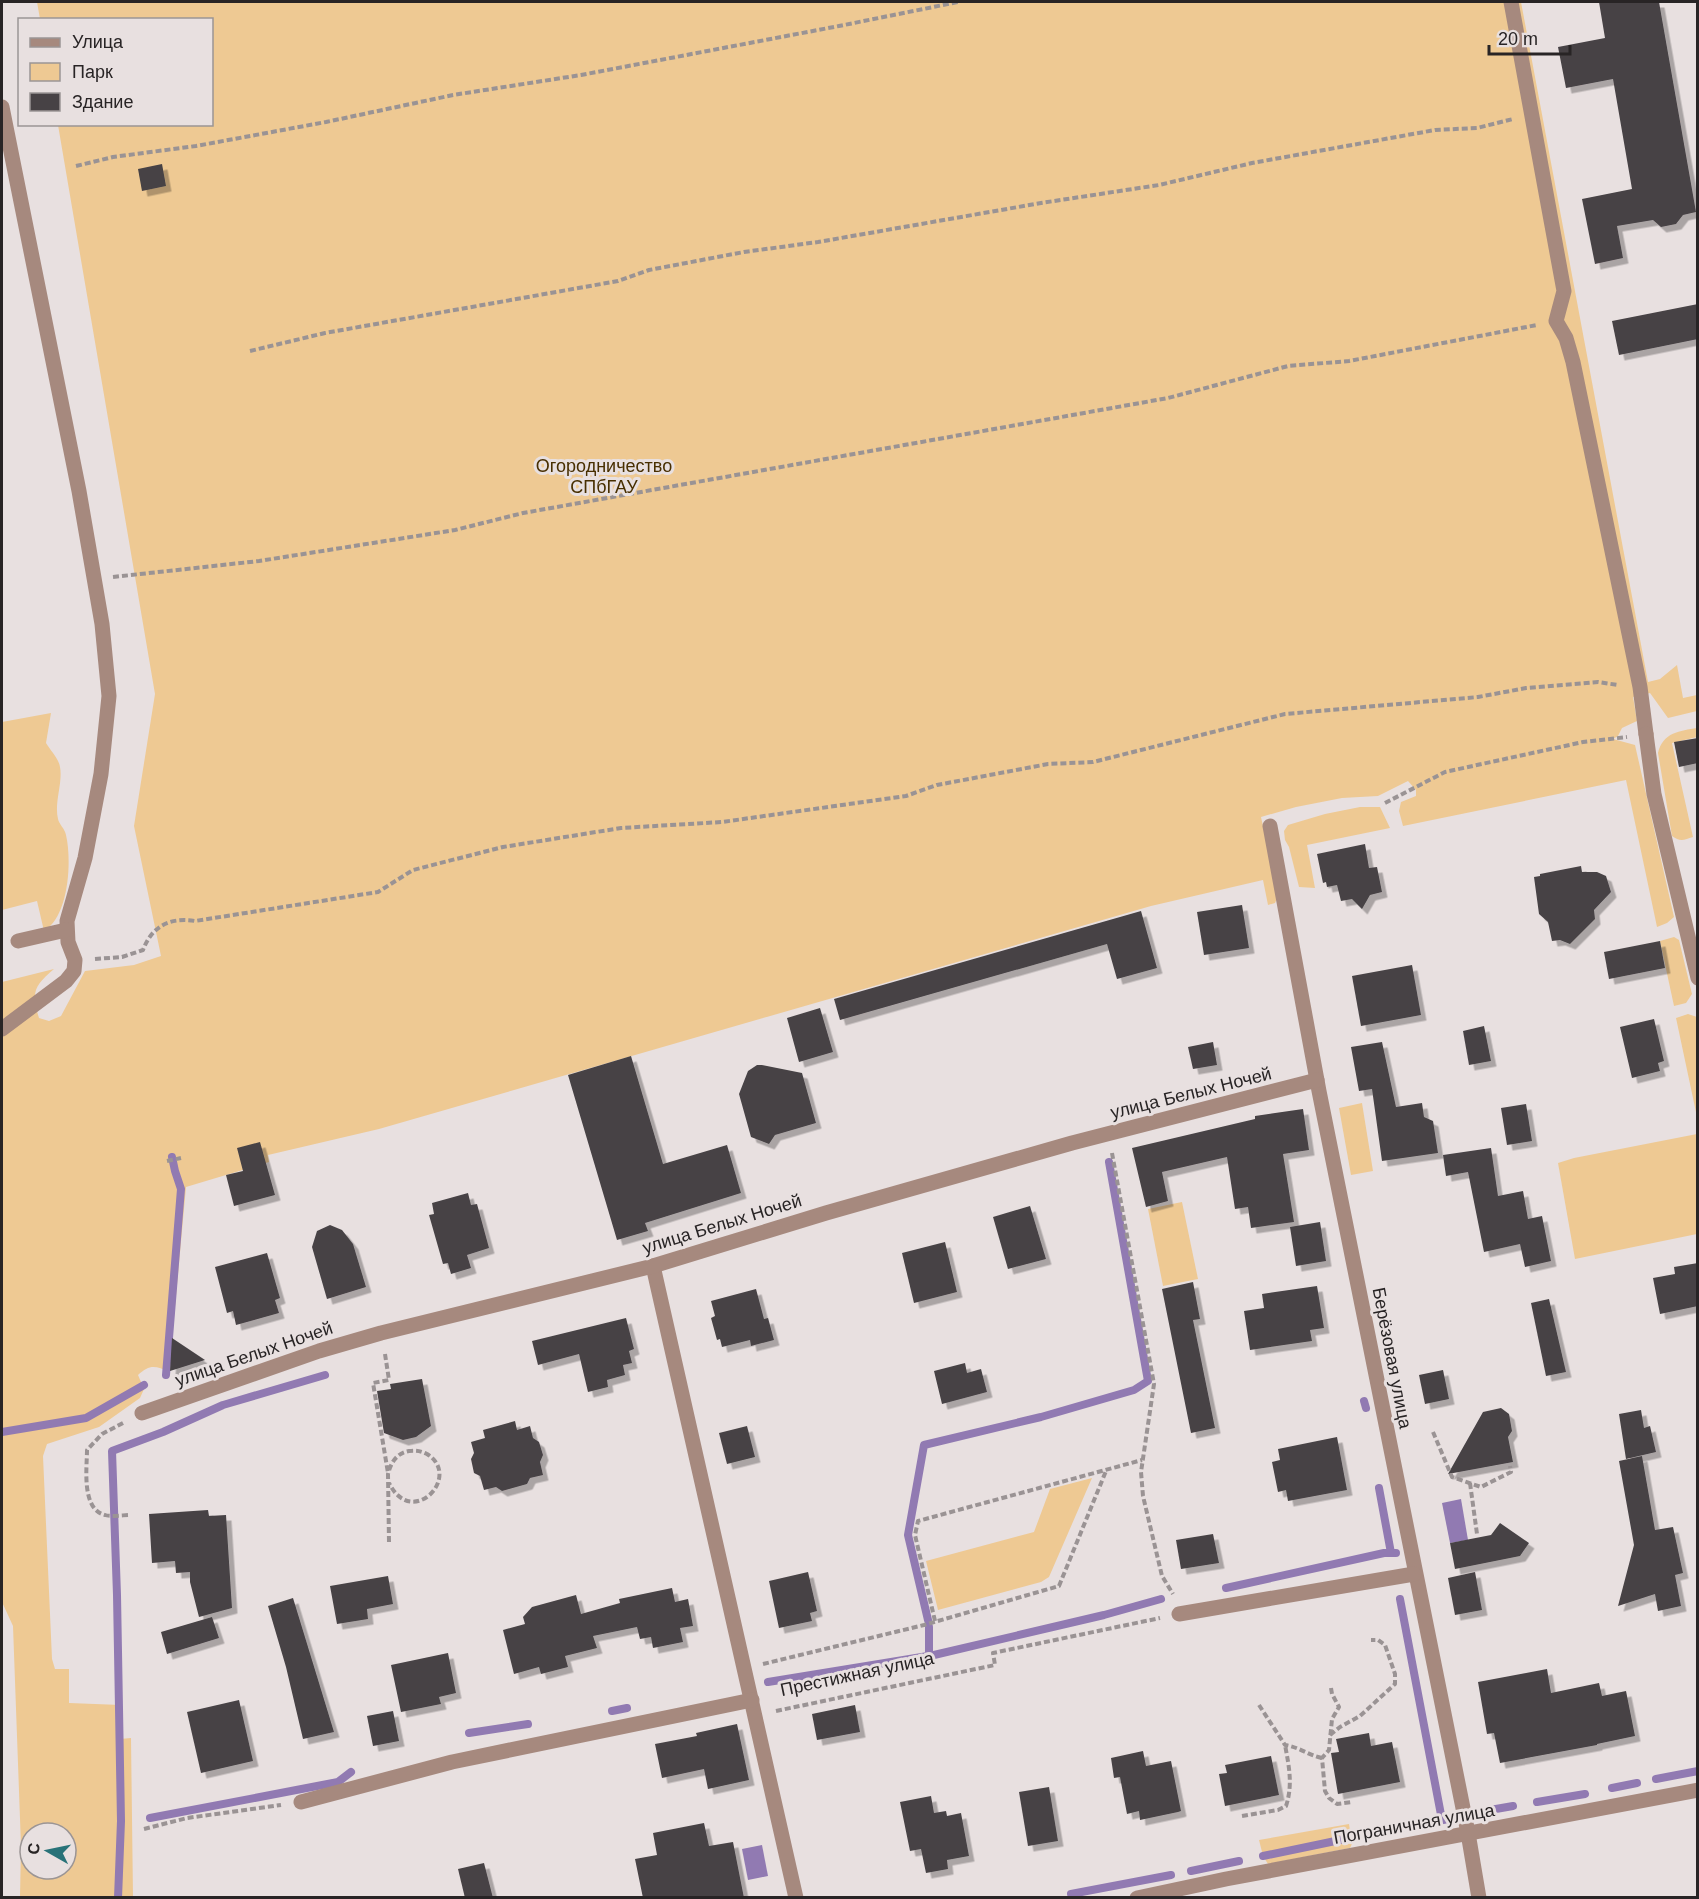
<svg xmlns="http://www.w3.org/2000/svg" width="1699" height="1899" font-family="Helvetica,sans-serif">
  <style>
    .green { fill: #eec993; fill-rule: evenodd }
    .water { fill: #917ab2 }
    .lines { fill: none; stroke-linecap: round; stroke-linejoin: round }
    .stream { stroke: #917ab2; stroke-width: 8 }
    .building { fill: #474245; filter: url(#shadow) }
    .path { stroke: #9a9394; stroke-width: 4; stroke-dasharray: 6 3; stroke-linecap: butt }
    .lane { stroke: #a6897e; stroke-width: 15 }
    .street { stroke: #a6897e; stroke-width: 15 }
    .labels { text-anchor: middle; dominant-baseline: central; stroke-width: 6; stroke-linejoin: round; paint-order: stroke }
    .park-label { font-size: 18px; fill: #482f00; stroke: #e8e0e0 }
    .street-label { font-size: 18px; fill: #282425; stroke: #e8e0e0 }
  </style>
  <defs>
    <filter id="shadow"><feDropShadow dx="5.5" dy="5.5" stdDeviation="0" flood-color="#0004"/></filter>
  </defs>
  <rect width="100%" height="100%" fill="#e8e0e0"/>
  <g class="green">
    <path d="M37,2H1521L1648,682L1660,679L1677,665L1683,698L1697,695V711L1668,718L1650,693L1633,697L1637,721L1622,728L1618,736L1613,739L1635,745L1674,917L1667,923L1657,927L1626,780L1403,826L1399,811L1401,802L1416,796V790L1408,781L1378,796L1342,798L1296,807L1261,817L1278,896L1275,903L1268,905L1263,880L1151,906L379,1129L268,1155L269,1162L186,1187L169,1372C155,1365 149,1365 138,1375L144,1389L140,1398L99,1427L47,1444L43,1456L52,1659L55,1669H69V1703L121,1705L120,1739L131,1738L133,1897H20L21,1846L13,1626L2,1602V982L54,969C34,986 31,992 39,1018L49,1021L61,1016L85,971L134,965L161,956L134,826L155,694L58,125L212,124V20L40,19ZM30,1833H66V1869H30Z"/>
    <path d="M51,713L46,743C50,750 59,759 60,767C63,783 54,803 58,819C59,824 65,829 66,835C72,861 69,916 44,931L37,901L2,910V722Z"/>
    <path d="M1697,728V737L1672,743L1693,837C1684,840 1680,842 1672,836L1658,753C1663,732 1680,731 1697,728Z"/>
    <polygon points="1360,807 1380,807 1390,828 1307,845 1315,888 1299,887 1289,847 1285,840 1284,831 1288,825 1325,814"/>
    <polygon points="1674,937 1679,940 1692,994 1686,1003 1674,1006 1660,941"/>
    <polygon points="1688,1014 1697,1017 1697,1117 1676,1018"/>
    <polygon points="1362,1103 1373,1171 1351,1175 1339,1108"/>
    <polygon points="1697,1134 1697,1234 1575,1259 1558,1163 1574,1158"/>
    <polygon points="1182,1202 1198,1279 1163,1286 1148,1209"/>
    <polygon points="1092,1478 1049,1577 1041,1582 938,1610 926,1561 1034,1532 1050,1489"/>
    <polygon points="1349,1824 1352,1844 1350,1848 1268,1864 1263,1856 1259,1840"/>
  </g>
  <g class="water">
    <polygon points="1461,1499 1468,1540 1450,1543 1442,1503"/>
    <polygon points="762,1845 768,1876 748,1880 742,1849"/>
  </g>
  <g class="lines">
    <g class="stream">
      <polyline points="166,1375 181,1189 175,1171 172,1157"/>
      <polyline points="1364,1401 1366,1408"/>
      <polyline points="2,1432 86,1418 144,1385"/>
      <polyline points="1379,1488 1391,1553"/>
      <polyline points="1226,1588 1384,1553 1396,1553"/>
      <polyline points="1400,1599 1442,1820"/>
      <polyline points="928,1620 908,1535 924,1445 1041,1417 1134,1390 1148,1381 1109,1162"/>
      <polyline points="929,1627 929,1656"/>
      <polyline points="768,1682 934,1655 1104,1615 1161,1599"/>
      <polyline points="612,1711 627,1708"/>
      <polyline points="469,1733 528,1724"/>
      <polyline points="1656,1779 1698,1771"/>
      <polyline points="1612,1788 1637,1783"/>
      <polyline points="1537,1802 1585,1794"/>
      <polyline points="1490,1810 1513,1806"/>
      <polyline points="150,1818 338,1782 351,1772"/>
      <polyline points="1383,1831 1454,1818"/>
      <polyline points="1263,1856 1345,1839"/>
      <polyline points="1191,1871 1239,1861"/>
      <polyline points="1071,1894 1171,1875"/>
      <polyline points="118,1898 121,1821 117,1595 112,1451 163,1432 223,1405 325,1375"/>
    </g>
  </g>
  <g class="building">
    <polygon points="1599,2 1659,2 1696,212 1683,215 1676,224 1661,227 1653,220 1617,226 1623,258 1595,264 1582,199 1632,189 1613,79 1566,88 1558,47 1605,38"/>
    <polygon points="162,164 166,186 142,191 138,169"/>
    <polygon points="1698,304 1698,339 1619,355 1612,321"/>
    <polygon points="1698,738 1698,763 1679,767 1674,742"/>
    <polygon points="1365,844 1369,868 1377,867 1382,892 1370,895 1362,909 1352,899 1341,901 1337,885 1327,887 1326,882 1323,883 1317,854"/>
    <polygon points="1581,866 1582,872 1597,872 1606,876 1611,892 1594,910 1595,919 1570,944 1560,940 1552,941 1548,922 1539,914 1534,877 1540,876 1540,874"/>
    <polygon points="1242,905 1249,948 1204,955 1197,912"/>
    <polygon points="1141,911 1157,968 1117,979 1107,944 840,1020 834,999"/>
    <polygon points="1660,941 1665,968 1609,979 1604,952"/>
    <polygon points="1412,965 1421,1015 1361,1026 1352,976"/>
    <polygon points="820,1008 833,1052 799,1062 787,1018"/>
    <polygon points="1654,1019 1664,1061 1658,1063 1660,1071 1632,1078 1620,1027"/>
    <polygon points="1484,1026 1491,1061 1469,1065 1463,1031"/>
    <polygon points="1213,1042 1217,1065 1193,1069 1188,1047"/>
    <polygon points="1382,1042 1396,1107 1422,1103 1424,1117 1433,1121 1438,1153 1382,1161 1372,1089 1359,1091 1351,1047"/>
    <polygon points="631,1056 663,1164 727,1145 741,1193 645,1223 648,1231 617,1240 568,1075"/>
    <polygon points="757,1065 762,1065 802,1073 816,1123 775,1135 769,1144 751,1137 739,1094 748,1071"/>
    <polygon points="1526,1104 1532,1141 1507,1145 1501,1108"/>
    <polygon points="1303,1109 1309,1150 1283,1154 1294,1222 1251,1228 1248,1207 1235,1209 1227,1157 1162,1172 1168,1201 1146,1207 1132,1148 1255,1119 1255,1116"/>
    <polygon points="260,1142 275,1195 234,1206 226,1175 243,1171 237,1148"/>
    <polygon points="1491,1148 1498,1196 1523,1191 1528,1219 1542,1216 1551,1261 1525,1267 1520,1244 1484,1252 1468,1172 1446,1176 1443,1155"/>
    <polygon points="468,1193 471,1205 477,1204 489,1248 467,1255 471,1268 451,1274 448,1263 443,1264 429,1215 434,1214 432,1203"/>
    <polygon points="1030,1206 1046,1259 1008,1269 993,1217"/>
    <polygon points="1320,1222 1326,1261 1296,1266 1290,1227"/>
    <polygon points="330,1225 342,1230 353,1244 366,1287 327,1299 312,1247 317,1231"/>
    <polygon points="945,1242 957,1292 914,1303 902,1253"/>
    <polygon points="267,1253 280,1298 275,1300 279,1313 236,1325 233,1311 227,1313 215,1267"/>
    <polygon points="1698,1263 1698,1306 1660,1314 1653,1278 1675,1274 1674,1267"/>
    <polygon points="1193,1282 1200,1319 1193,1320 1215,1428 1191,1433 1162,1289"/>
    <polygon points="1317,1286 1324,1328 1310,1330 1312,1341 1250,1350 1244,1311 1264,1308 1262,1294"/>
    <polygon points="756,1289 764,1319 768,1318 774,1340 751,1346 750,1340 722,1347 720,1339 717,1340 711,1318 715,1316 711,1301"/>
    <polygon points="1549,1299 1566,1372 1546,1376 1531,1303"/>
    <polygon points="626,1318 634,1349 629,1351 632,1363 623,1365 625,1375 607,1380 608,1387 588,1392 579,1354 538,1365 532,1341"/>
    <polygon points="172,1338 205,1360 170,1371"/>
    <polygon points="965,1363 967,1373 981,1369 987,1392 942,1404 934,1371"/>
    <polygon points="1443,1370 1449,1399 1425,1404 1419,1375"/>
    <polygon points="422,1379 431,1426 416,1437 403,1440 384,1433 377,1391 391,1389 390,1384"/>
    <polygon points="1501,1408 1509,1414 1512,1431 1508,1437 1513,1462 1448,1474 1483,1412"/>
    <polygon points="1641,1410 1644,1428 1650,1426 1656,1452 1626,1459 1619,1414"/>
    <polygon points="515,1421 517,1430 530,1426 533,1438 539,1442 543,1455 540,1462 543,1475 530,1478 527,1484 502,1491 496,1487 484,1490 480,1476 474,1473 471,1459 474,1453 471,1442 485,1438 483,1430"/>
    <polygon points="747,1426 755,1457 727,1464 719,1433"/>
    <polygon points="1337,1437 1347,1490 1288,1501 1286,1490 1278,1492 1272,1462 1280,1460 1278,1449"/>
    <polygon points="1642,1456 1655,1530 1673,1527 1683,1573 1675,1575 1681,1606 1658,1611 1655,1594 1618,1606 1634,1545 1619,1461"/>
    <polygon points="208,1510 209,1516 226,1515 232,1608 199,1617 190,1582 190,1572 176,1573 175,1561 152,1563 149,1514"/>
    <polygon points="1500,1523 1529,1543 1520,1556 1455,1569 1450,1543 1491,1535"/>
    <polygon points="1213,1534 1219,1563 1181,1569 1176,1540"/>
    <polygon points="808,1572 817,1611 810,1613 812,1621 779,1628 769,1581"/>
    <polygon points="1475,1572 1482,1610 1455,1615 1448,1578"/>
    <polygon points="388,1576 393,1604 367,1609 368,1619 337,1624 330,1586"/>
    <polygon points="672,1588 675,1602 688,1599 693,1626 680,1628 683,1642 653,1648 651,1637 640,1639 637,1627 593,1636 597,1648 565,1656 568,1667 541,1674 539,1667 514,1674 503,1630 525,1624 523,1617 532,1607 576,1595 581,1614 620,1603 619,1599"/>
    <polygon points="293,1598 334,1732 303,1739 286,1667 268,1606"/>
    <polygon points="212,1617 219,1638 167,1654 161,1632"/>
    <polygon points="448,1653 456,1693 439,1697 441,1704 401,1712 391,1665"/>
    <polygon points="1547,1669 1551,1693 1599,1683 1602,1696 1626,1691 1635,1736 1597,1744 1597,1745 1500,1763 1494,1733 1487,1734 1478,1682"/>
    <polygon points="239,1700 253,1761 201,1773 187,1712"/>
    <polygon points="855,1705 860,1732 817,1740 812,1714"/>
    <polygon points="393,1711 399,1741 373,1746 367,1716"/>
    <polygon points="737,1724 749,1780 708,1789 704,1769 662,1778 655,1744 697,1736 696,1733"/>
    <polygon points="1369,1733 1371,1746 1392,1742 1400,1782 1338,1794 1331,1753 1339,1752 1336,1739"/>
    <polygon points="1143,1751 1146,1766 1171,1761 1181,1811 1178,1812 1140,1820 1139,1811 1127,1814 1120,1777 1114,1778 1111,1758"/>
    <polygon points="1271,1756 1279,1795 1225,1806 1219,1774 1227,1773 1225,1765"/>
    <polygon points="1049,1787 1058,1841 1028,1846 1019,1792"/>
    <polygon points="931,1796 934,1813 946,1811 947,1816 961,1813 969,1856 947,1860 948,1869 926,1873 921,1849 910,1851 900,1802"/>
    <polygon points="704,1823 709,1846 733,1842 744,1898 643,1898 635,1859 657,1855 653,1833"/>
    <polygon points="484,1863 493,1898 465,1898 458,1869"/>
  </g>
  <g class="lines">
    <g class="path">
      <polyline points="76,166 113,157 196,146 326,122 453,95 581,75 839,26 958,2"/>
      <polyline points="250,351 325,333 618,281 649,270 744,252 818,242 1041,203 1159,185 1252,163 1435,130 1477,128 1513,119"/>
      <polyline points="113,577 259,561 455,530 523,513 1168,398 1288,366 1349,361 1537,325"/>
      <polyline points="1385,803 1445,772 1583,742 1627,737"/>
      <path d="M95,959L122,957L143,950C152,926 170,917 195,921L378,892L413,870L503,847L621,828L722,822L906,796L937,785L1048,764L1093,762L1285,714L1478,697L1526,688L1598,682L1618,685"/>
      <polyline points="1112,1153 1154,1384 1141,1472 1143,1496 1162,1576 1173,1594"/>
      <polyline points="167,1161 181,1158"/>
      <polyline points="385,1354 389,1380 373,1383 388,1473"/>
      <path d="M123,1423L102,1434L87,1450C87,1468 81,1509 105,1515C110,1517 124,1515 130,1515"/>
      <polyline points="1433,1432 1452,1477 1481,1487 1511,1472 1510,1466"/>
      <polyline points="1470,1483 1477,1534"/>
      <path d="M389,1542L388,1474C391,1462 397,1453 409,1451C416,1450 421,1451 427,1454C463,1476 412,1530 389,1483"/>
      <polyline points="935,1621 915,1535 918,1521 1142,1460"/>
      <polyline points="763,1664 924,1625 1059,1586 1106,1471"/>
      <polyline points="1331,1688 1332,1694 1339,1707 1332,1719 1329,1750 1322,1758 1325,1791 1329,1798 1337,1804 1352,1802"/>
      <path d="M1259,1705L1285,1745C1299,1747 1308,1755 1322,1758"/>
      <polyline points="776,1711 995,1665 993,1653 1160,1618"/>
      <polyline points="1330,1735 1340,1727 1360,1716 1395,1684 1395,1674 1385,1645 1378,1640 1371,1640"/>
      <path d="M1242,1816L1278,1810L1286,1806C1293,1785 1289,1766 1285,1745"/>
      <polyline points="144,1829 187,1818 281,1805"/>
    </g>
    <g class="lane">
      <polyline points="1511,2 1564,291 1556,321 1566,338 1573,362 1640,687 1646,734"/>
      <polyline points="2,107 79,491 102,624 109,696 101,774 85,858 67,921 68,942 75,960 74,971 66,981 2,1029"/>
      <polyline points="18,941 66,930"/>
    </g>
    <g class="street">
      <polyline points="1646,734 1654,794 1698,978"/>
      <polyline points="1270,826 1319,1091 1468,1833 1479,1898"/>
      <polyline points="653,1266 796,1898"/>
      <polyline points="142,1413 319,1351 381,1333 653,1266 826,1213 1072,1143 1317,1080"/>
      <polyline points="1179,1614 1414,1574"/>
      <polyline points="301,1802 452,1762 752,1700"/>
      <polyline points="1137,1898 1226,1879 1698,1790"/>
    </g>
  </g>
  <g class="labels">
    <g class="park-label">
      <text x="604" y="466">Огородничество<tspan x="604" dy="21">СПбГАУ</tspan></text>
    </g>
    <g class="street-label">
      <text transform="translate(1191 1093) rotate(-14)">улица Белых Ночей</text>
      <text transform="translate(722 1224) rotate(-17)">улица Белых Ночей</text>
      <text transform="translate(254 1354) rotate(-19)">улица Белых Ночей</text>
      <text transform="translate(1392 1358) rotate(79)">Берёзовая улица</text>
      <text transform="translate(857 1674) rotate(-12)">Престижная улица</text>
      <text transform="translate(1414 1824) rotate(-10)">Пограничная улица</text>
    </g>
  </g>
  <rect width="1699" height="1899" fill="none" stroke="#282425" stroke-width="6"/>
  <rect x="18" y="18" width="195" height="108" fill="#e8e0e0" stroke="#9b9595" stroke-width="1.5"/>
  <rect x="30" y="38" width="30" height="9" fill="#a6897e" stroke="#9b9595" stroke-width="1.5"/>
  <text x="72" y="48" font-size="18" fill="#282425">Улица</text>
  <rect x="30" y="63" width="30" height="18" fill="#eec993" stroke="#9b9595" stroke-width="1.5"/>
  <text x="72" y="78" font-size="18" fill="#282425">Парк</text>
  <rect x="30" y="93" width="30" height="18" fill="#474245" stroke="#9b9595" stroke-width="1.5"/>
  <text x="72" y="108" font-size="18" fill="#282425">Здание</text>
  <g transform="translate(48 1851) rotate(279)"><circle r="28" fill="#e8e0e0" stroke="#9b9595" stroke-width="1.5"/>
  <path d="M0-4.5L10 22L0 15L-10 22Z" fill="#287278"/>
  <text y="-9" font-size="16" font-weight="bold" text-anchor="middle" fill="#282425">С</text>
  </g>
  <path d="M1489 45v9h81v-9" fill="none" stroke="#282425" stroke-width="3"/>
  <text x="1498" y="45" font-size="18" fill="#282425" stroke="#e8e0e0" stroke-width="4.5" paint-order="stroke">20 m</text>
</svg>
